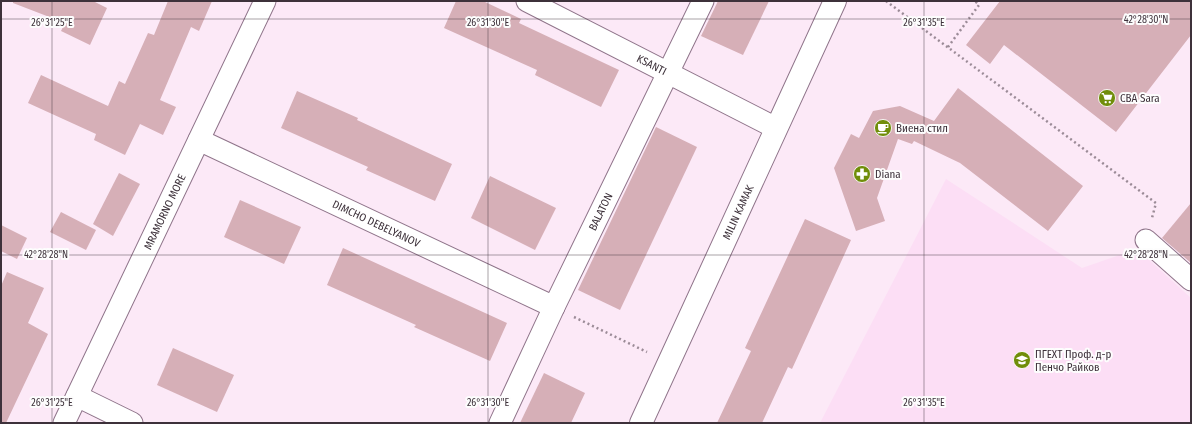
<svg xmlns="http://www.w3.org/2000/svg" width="1192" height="424" font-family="'Fira Sans Condensed',sans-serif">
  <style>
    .built { fill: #fcdef5 }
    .building { fill: #d6afb7 }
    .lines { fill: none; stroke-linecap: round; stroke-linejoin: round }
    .minor-casing { stroke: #8f748a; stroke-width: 23 }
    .tertiary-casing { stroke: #8f748a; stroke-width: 24 }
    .path { stroke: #9b8b97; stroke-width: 2.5; stroke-dasharray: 2 3; stroke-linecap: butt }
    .minor { stroke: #fff; stroke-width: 21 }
    .tertiary { stroke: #fff; stroke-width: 22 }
    .ticks { fill: none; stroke: #3d313a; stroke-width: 1; stroke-opacity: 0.45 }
    .labels { text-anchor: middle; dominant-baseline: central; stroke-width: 4; stroke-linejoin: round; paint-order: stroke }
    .street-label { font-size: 11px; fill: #3d313a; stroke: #fdfdfd }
    .poi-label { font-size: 11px; fill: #3d313a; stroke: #fdfdfd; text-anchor: start }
    .ticks-label { font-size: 10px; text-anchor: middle; fill: #3d313a; stroke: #fdfdfd; stroke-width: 4; stroke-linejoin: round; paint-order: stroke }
  </style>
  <rect width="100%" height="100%" fill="#fce9f7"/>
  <polygon class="built" points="946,179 1082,268 1137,249 1191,298 1191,423 820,423"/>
  <g class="building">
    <polygon points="13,1 93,1 107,8 90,45 61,31 65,23 13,3"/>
    <polygon points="168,1 212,1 199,31 191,27 160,100 176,107 163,135 140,124 125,155 94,140 96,134 28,103 41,75 108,106 119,81 125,84 148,33 154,35"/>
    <polygon points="456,1 483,1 521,19 519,23 619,70 601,107 535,75 537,70 444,28"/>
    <polygon points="718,1 769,1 743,55 701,36"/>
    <polygon points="1000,1 1191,1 1191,35 1116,132 1004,45 990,64 966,45"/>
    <polygon points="958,88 1083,186 1048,231 960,163 914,141 912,144 898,139 877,198 885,221 856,231 834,168 851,134 859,138 873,111 900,106 934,121"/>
    <polygon points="297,91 358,118 357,120 452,164 435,201 366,170 368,167 281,128"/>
    <polygon points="656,127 697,147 620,310 578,290"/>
    <polygon points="119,173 140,184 113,236 93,224"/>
    <polygon points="490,176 556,208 535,250 471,218"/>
    <polygon points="240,200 301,227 284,264 224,237"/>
    <polygon points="1191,203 1191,263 1162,238"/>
    <polygon points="61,212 96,230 86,250 50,232"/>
    <polygon points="805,219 851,240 792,369 788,367 762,423 717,423 751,351 745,348"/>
    <polygon points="1,225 27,238 17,259 1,251"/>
    <polygon points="343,248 507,323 490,361 414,327 416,325 327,285"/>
    <polygon points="7,272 44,288 28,323 48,334 6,423 1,423 1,286"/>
    <polygon points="173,348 234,375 217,412 157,385"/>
    <polygon points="544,373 585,393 571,423 520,423"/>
  </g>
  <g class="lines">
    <g class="minor-casing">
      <g id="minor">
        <path id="s1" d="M527,1L776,128"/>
        <path id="s2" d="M199,140L554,307"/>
        <polyline points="1146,240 1191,280"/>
        <polyline points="77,396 132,423"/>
        <path id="s3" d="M64,423L265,1"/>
        <path id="s4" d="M500,423L554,307L703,1"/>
      </g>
    </g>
    <g class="tertiary-casing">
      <g id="tertiary">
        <path id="s5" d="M641,423L835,1"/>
      </g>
    </g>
    <g class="path">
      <polyline points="886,1 1156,203 1152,218"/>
      <polyline points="948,47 979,5 975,1"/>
      <polyline points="574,317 647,352"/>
    </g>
    <use href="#minor" class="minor"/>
    <use href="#tertiary" class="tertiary"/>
  </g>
  <path class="ticks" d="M52,1V423M488,1V423M924,1V423M1,19H1191M1,255H1191"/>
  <defs>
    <g id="supermarket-disc" transform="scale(0.9)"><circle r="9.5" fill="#708d0a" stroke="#fdfdfd"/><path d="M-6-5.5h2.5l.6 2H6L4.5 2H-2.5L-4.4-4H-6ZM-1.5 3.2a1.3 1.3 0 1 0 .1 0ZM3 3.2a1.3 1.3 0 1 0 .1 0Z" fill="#fff"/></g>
    <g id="cafe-disc" transform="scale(0.9)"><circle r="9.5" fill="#708d0a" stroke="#fdfdfd"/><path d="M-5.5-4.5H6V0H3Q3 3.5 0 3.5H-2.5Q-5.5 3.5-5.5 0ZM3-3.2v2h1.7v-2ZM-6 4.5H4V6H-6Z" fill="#fff"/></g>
    <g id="pharmacy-disc" transform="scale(0.9)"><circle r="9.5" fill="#708d0a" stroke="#fdfdfd"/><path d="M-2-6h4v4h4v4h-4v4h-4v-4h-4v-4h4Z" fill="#fff"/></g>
    <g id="school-disc" transform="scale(0.9)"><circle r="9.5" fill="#708d0a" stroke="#fdfdfd"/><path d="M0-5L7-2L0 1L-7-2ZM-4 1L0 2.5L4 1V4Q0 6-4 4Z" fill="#fff"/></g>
  </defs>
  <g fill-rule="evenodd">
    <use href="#supermarket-disc" x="1107" y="98"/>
    <use href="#cafe-disc" x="883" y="128"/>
    <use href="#pharmacy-disc" x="862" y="174"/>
    <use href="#school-disc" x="1022" y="360"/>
  </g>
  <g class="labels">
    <g class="street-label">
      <text stroke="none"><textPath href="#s1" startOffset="140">KSANTI</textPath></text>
      <text stroke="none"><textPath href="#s3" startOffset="234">MRAMORNO MORE</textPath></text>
      <text stroke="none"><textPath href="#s4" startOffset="234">BALATON</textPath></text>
      <text stroke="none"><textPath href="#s5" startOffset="232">MILIN KAMAK</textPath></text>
      <text stroke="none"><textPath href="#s2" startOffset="196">DIMCHO DEBELYANOV</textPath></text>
    </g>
    <g class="poi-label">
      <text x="1120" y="98">CBA Sara</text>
      <text x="896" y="128">Виена стил</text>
      <text x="875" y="174">Diana</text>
      <text x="1035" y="354">ПГЕХТ Проф. д-р<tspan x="1035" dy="13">Пенчо Райков</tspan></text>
    </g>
  </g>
  <g class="ticks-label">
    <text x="1146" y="23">42°28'30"N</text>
    <text x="52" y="26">26°31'25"E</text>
    <text x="488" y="26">26°31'30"E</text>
    <text x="924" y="26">26°31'35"E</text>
    <text x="46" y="258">42°28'28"N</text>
    <text x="1146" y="258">42°28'28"N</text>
    <text x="52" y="406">26°31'25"E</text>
    <text x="488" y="406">26°31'30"E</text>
    <text x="924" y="406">26°31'35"E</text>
  </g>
  <rect width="1192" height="424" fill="none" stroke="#3d313a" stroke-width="4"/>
</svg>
